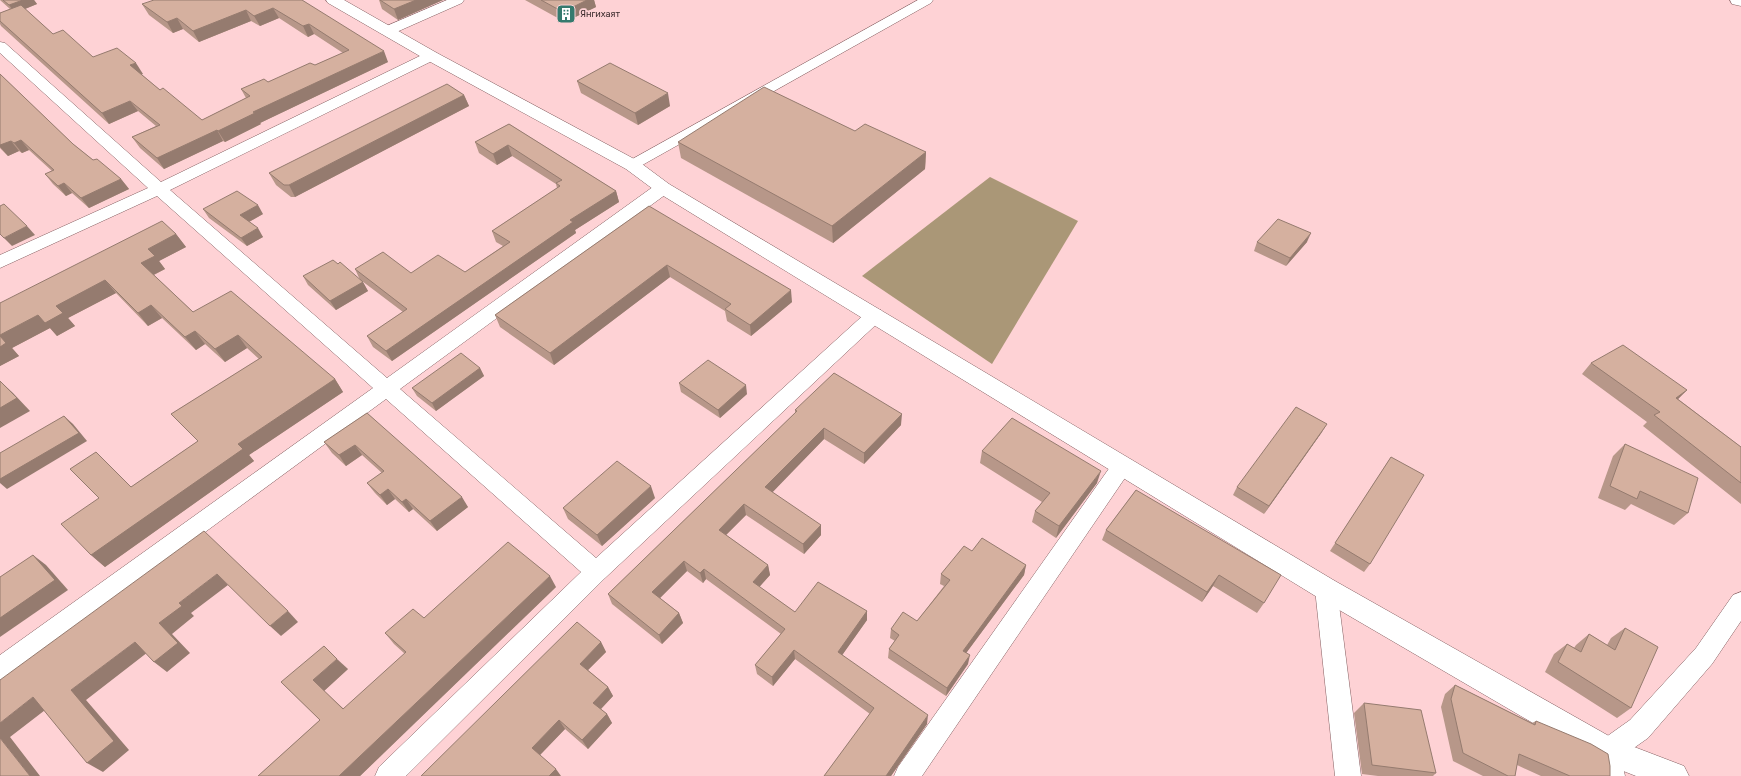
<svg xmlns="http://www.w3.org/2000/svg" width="1741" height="776" font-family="Rubik,sans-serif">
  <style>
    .forest { fill: #aa9777 }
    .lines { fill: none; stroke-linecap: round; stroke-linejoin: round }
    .minor-casing { stroke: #845f61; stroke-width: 1 }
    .tertiary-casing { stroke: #845f61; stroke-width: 1 }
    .minor { fill: #fff; fill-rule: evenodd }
    .tertiary { fill: #fff; fill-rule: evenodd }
    .wall { fill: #b79789 }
    .shaded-wall { fill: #957b6f }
    .building { fill: #d5b09f; stroke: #957b6f }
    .labels { text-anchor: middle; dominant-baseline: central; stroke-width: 3.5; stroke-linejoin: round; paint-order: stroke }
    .far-poi-label { font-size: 9px; fill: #3b2a2c; stroke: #fed2d5; text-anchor: start }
  </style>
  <rect width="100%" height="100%" fill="#fed2d5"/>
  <polygon class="forest" points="990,177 1078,221 992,364 862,276"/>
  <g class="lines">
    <g class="minor-casing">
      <g id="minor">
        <polygon points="447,0 464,0 462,3 392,34 382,34 380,31 382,28"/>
        <polygon points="918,0 933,0 931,3 637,168 632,170 627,168 624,165 627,162"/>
        <polygon points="1730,0 1741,0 1741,6 1732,4"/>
        <polygon points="0,42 5,43 161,182 426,53 436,53 438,56 436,59 170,190 387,378 657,184 663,183 669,184 671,188 669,192 400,389 596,558 869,310 875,309 881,310 884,315 881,320 604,579 406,776 375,776 379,767 581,572 386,399 8,677 0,680 0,655 373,388 157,196 0,268 0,255 148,188 0,53"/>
        <polygon points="1122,458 1129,460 1132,466 1129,472 922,776 894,776 898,767 1115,460"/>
        <polygon points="1326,579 1334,582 1337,589 1361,776 1335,776 1315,589 1318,582"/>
        <polygon points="1741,592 1741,621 1712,664 1648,738 1621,757 1625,776 1599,776 1596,751 1599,742 1630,720 1696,648 1733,595"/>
      </g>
    </g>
    <g class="tertiary-casing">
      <polygon id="tertiary" points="326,0 344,0 437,53 638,161 669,184 1335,581 1616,740 1684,766 1689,776 1636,776 1598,761 1317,597 657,192 626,169 425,59 328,3"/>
    </g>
    <use href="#minor" class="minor"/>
    <use href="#tertiary" class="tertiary"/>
  </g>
  <g class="wall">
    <polygon points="0,0 34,0 37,4 25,9 53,34 93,57 143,74 141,74 160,90 202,120 246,98 241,89 268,82 315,65 343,53 314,34 308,37 279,18 260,26 251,21 199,42 183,29 173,33 149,15 142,4 302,0 388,62 260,123 261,124 225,142 223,141 164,169 140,148 132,137 156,126 138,111 109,124 1,26 0,24 0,13 10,9"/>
    <polygon points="379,0 443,0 398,20 382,9"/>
    <polygon points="525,0 594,0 596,7 565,22"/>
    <polygon points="0,74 73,144 93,160 121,179 129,189 89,208 72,193 66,196 53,184 45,174 52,171 29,150 22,153 19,151 8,156 0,148"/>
    <polygon points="577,81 670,106 638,125 581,93"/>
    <polygon points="464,95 469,106 295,197 291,197 276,185 269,173"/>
    <polygon points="509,124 616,191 619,202 575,230 576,233 392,361 373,347 367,336 403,312 362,281 368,291 336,310 308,285 303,276 360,280 355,269 411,273 465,272 503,246 496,242 492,231 557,188 556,184 512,156 497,165 479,153 475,142"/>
    <polygon points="855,131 926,152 925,169 833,243 681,158 678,142"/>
    <polygon points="649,206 792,302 751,336 727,321 725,311 670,277 554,365 500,327 495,315"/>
    <polygon points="203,209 263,214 249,222 263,237 247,246 209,218"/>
    <polygon points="176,234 186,247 159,261 165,269 154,275 193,312 335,379 343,392 249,455 254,461 105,567 91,555 131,487 198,441 171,414 259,359 247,348 225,362 205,344 196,350 162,318 148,326 116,293 68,318 75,326 57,336 50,328 12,348 19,356 0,366 0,303"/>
    <polygon points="1257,242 1307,242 1286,266 1254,251"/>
    <polygon points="1591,363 1687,390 1678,399 1741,447 1741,504 1643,426 1647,422 1582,374"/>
    <polygon points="480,368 484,376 436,411 417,396 412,388"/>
    <polygon points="679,383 747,394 720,418 681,392"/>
    <polygon points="795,410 901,425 864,464 824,439 772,492 821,535 804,554 746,515 726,535 768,565 770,575 759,587 795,612 867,611 867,620 842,655 927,724 891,776 824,776 870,714 795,659 773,686 757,674 755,665 781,634 706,579 703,583 687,571 660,598 679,613 683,623 662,644 612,604 608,594 795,413"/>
    <polygon points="367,413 468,507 437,531 413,509 409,512 395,499 387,505 375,493 367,483 382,473 362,455 346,466 332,453 324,442"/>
    <polygon points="1322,432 1264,514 1233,495 1237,487"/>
    <polygon points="1625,444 1688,513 1674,525 1631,504 1625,510 1598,498 1613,456"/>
    <polygon points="982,451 1097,483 1056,538 1032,522 1035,511 1042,502 980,463"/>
    <polygon points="1391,457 1370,564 1364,572 1330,551"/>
    <polygon points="1136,490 1264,603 1257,613 1213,586 1202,602 1102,540 1106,530"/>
    <polygon points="655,498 602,546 568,519 563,508"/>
    <polygon points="972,551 1026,565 1024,575 966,653 968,664 946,696 888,658 889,649 895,641 890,638 891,629 917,621 944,586 940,584 941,574"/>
    <polygon points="556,587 360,776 258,776 320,720 281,682 348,669 324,691 344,709 405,654 394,644 385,633 424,618"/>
    <polygon points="1625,628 1631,708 1617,718 1545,672 1554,654 1567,644 1574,648 1576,645 1589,634 1607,645 1611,638"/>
    <polygon points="601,642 606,652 588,670 608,687 613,696 601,709 607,714 612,723 588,749 565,729 540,755 421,776"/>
    <polygon points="1455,685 1532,723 1536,721 1610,776 1541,776 1517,765 1515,776 1483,776 1453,761 1441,707 1445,694"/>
    <polygon points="1364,703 1436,773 1433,776 1378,776 1362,774 1354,713"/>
  </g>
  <g class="shaded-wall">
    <polygon points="23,0 34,0 37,4 15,13 9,5"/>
    <polygon points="416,0 443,0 398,20 394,9"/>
    <polygon points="587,0 594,0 596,7 565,22 563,12"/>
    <polygon points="273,8 279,18 260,26 254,16"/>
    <polygon points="246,10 251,21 199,42 193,31"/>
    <polygon points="177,18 183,29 173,33 167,22"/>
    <polygon points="309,24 314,34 308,37 303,26"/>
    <polygon points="384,51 388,62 260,123 261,124 225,142 218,131 253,112"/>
    <polygon points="136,63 143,74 137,76 130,65"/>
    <polygon points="668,93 670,106 638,125 635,113"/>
    <polygon points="464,95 469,106 295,197 289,185"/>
    <polygon points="130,101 138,111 109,124 102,113"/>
    <polygon points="217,130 223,141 164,169 157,158"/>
    <polygon points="21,140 29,150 22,153 14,143"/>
    <polygon points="11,141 19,151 8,156 0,147 0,145"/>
    <polygon points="508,145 512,156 497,165 493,154"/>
    <polygon points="926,152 925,169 833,243 832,226"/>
    <polygon points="121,179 129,189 89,208 81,198"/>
    <polygon points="64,183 72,193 66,196 58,186"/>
    <polygon points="616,191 619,202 575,230 576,233 392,361 386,351 570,220"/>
    <polygon points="258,205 263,214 245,224 240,215"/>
    <polygon points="27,226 35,235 12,246 4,238"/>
    <polygon points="258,228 263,237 247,246 241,238"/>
    <polygon points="1311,233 1307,242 1286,266 1290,258"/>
    <polygon points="176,234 186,247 159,261 165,269 151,276 141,263 148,249"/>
    <polygon points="667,265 670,277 554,365 550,353"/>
    <polygon points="105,280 116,293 68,318 75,326 57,336 50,328 12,348 19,356 0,366 0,335"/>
    <polygon points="363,282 368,291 336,310 330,301"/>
    <polygon points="791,290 792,302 751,336 750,325"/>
    <polygon points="151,305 162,318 148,326 138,313"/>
    <polygon points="195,331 205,344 196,350 185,337"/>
    <polygon points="238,335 247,348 225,362 215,349"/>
    <polygon points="480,368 484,376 436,411 432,403"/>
    <polygon points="335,379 343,392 249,455 254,461 105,567 91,555 238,444"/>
    <polygon points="0,381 13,393 30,411 0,428"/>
    <polygon points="746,385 747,394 720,418 718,410"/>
    <polygon points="1687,390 1676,401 1676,398"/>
    <polygon points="902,414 901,425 864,464 864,453"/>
    <polygon points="64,416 73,424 87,441 7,489 0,483 0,479"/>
    <polygon points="1327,424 1322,432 1264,514 1269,506"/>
    <polygon points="824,428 824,439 767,498 765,487"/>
    <polygon points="355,445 362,455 346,466 339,455"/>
    <polygon points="1101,471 1097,483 1056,538 1059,526"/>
    <polygon points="651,486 655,498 602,546 597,535"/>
    <polygon points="388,489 395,499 387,505 380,495"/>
    <polygon points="462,497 468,507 437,531 430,521"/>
    <polygon points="406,499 413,509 409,512 402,502"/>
    <polygon points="744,504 746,515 721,540 719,530"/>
    <polygon points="821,525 821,535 804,554 803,544"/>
    <polygon points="33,555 46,565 68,590 0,637 0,618"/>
    <polygon points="684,561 687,571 656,602 652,592"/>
    <polygon points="768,565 770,575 755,592 753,582"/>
    <polygon points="1026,565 1024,575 961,660 963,651"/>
    <polygon points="704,569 706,579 703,583 700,573"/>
    <polygon points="217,574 228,585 191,613 194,616 172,634 190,653 167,672 154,662 159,623 179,603"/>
    <polygon points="1219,575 1213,586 1202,602 1207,592"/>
    <polygon points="550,576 556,587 360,776 339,776"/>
    <polygon points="288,611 298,622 281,636 270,626"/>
    <polygon points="867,611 867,620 838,661 838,652"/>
    <polygon points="679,613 683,623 662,644 659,635"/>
    <polygon points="135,642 148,652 86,700 129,750 103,772 87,763 71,690"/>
    <polygon points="601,642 606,652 585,673 580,664"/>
    <polygon points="794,650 795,659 773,686 772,677"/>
    <polygon points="970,655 968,664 946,696 947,688"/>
    <polygon points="337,659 348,669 324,691 313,680"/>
    <polygon points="608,687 613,696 598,712 593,703"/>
    <polygon points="33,697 49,707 10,737 40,776 30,776 0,738 0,723"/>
    <polygon points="607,714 612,723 588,749 582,740"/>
    <polygon points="928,715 927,724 891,776 886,776"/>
    <polygon points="559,720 565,729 539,756 532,748"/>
    <polygon points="556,769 561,776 549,776"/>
  </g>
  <g class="building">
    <polygon points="3,0 23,0 9,5"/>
    <polygon points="154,0 302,0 384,51 253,112 255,113 218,131 217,130 157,158 132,137 160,125 130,101 102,113 0,21 0,13 21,5 53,34 63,30 93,57 117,48 136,63 130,65 160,90 163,88 202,120 250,96 241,89 264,79 268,82 310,63 315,65 349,50 309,24 303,26 273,8 254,16 246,10 193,31 177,18 167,22 142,4"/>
    <polygon points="380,0 416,0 394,9"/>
    <polygon points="541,0 587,0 563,12"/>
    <polygon points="610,63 668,93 635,113 577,81"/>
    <polygon points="0,74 73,144 93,160 97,159 121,179 81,198 64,183 58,186 45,174 54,170 21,140 14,143 11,141 0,145"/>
    <polygon points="447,84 464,95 289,185 284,185 269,173"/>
    <polygon points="764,87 855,131 865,124 926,152 832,226 678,142"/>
    <polygon points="509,124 616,191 570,220 573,222 386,351 367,336 407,309 355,269 383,252 411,273 438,255 465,272 510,242 492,231 560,186 556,183 562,180 508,145 493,154 475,142"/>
    <polygon points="237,191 258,205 240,215 258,228 241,238 203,209"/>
    <polygon points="4,204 27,226 4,238 0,234 0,206"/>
    <polygon points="649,206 791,290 750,325 725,309 731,304 667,265 550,353 495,315"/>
    <polygon points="1278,219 1311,233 1290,258 1257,242"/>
    <polygon points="162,221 176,234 148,249 155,256 141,263 193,312 231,291 335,379 238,444 243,449 91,555 61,524 99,498 70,469 96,452 131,487 198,441 171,414 262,357 238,335 215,349 195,331 185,337 151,305 138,313 105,280 56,306 63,313 45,323 38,315 0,335 0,303"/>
    <polygon points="333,260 338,264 340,262 363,282 330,301 303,276"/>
    <polygon points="0,336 6,343 0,347"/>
    <polygon points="1623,345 1687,390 1676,398 1741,447 1741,483 1654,415 1660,412 1591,363"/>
    <polygon points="461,353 480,368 432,403 412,388"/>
    <polygon points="708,360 746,385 718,410 679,383"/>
    <polygon points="834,373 902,414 864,453 824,428 765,487 821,525 803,544 744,504 719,530 768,565 753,582 795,612 818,582 867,611 838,652 928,715 886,776 824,776 874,708 794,650 772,677 755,665 785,629 704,569 700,573 684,561 652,592 679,613 659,635 608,594 797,411 795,410"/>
    <polygon points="0,381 17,398 0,408"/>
    <polygon points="1296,407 1327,424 1269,506 1237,487"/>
    <polygon points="367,413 462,497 430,521 406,499 402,502 388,489 380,495 367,483 384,471 355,445 339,455 324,442"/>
    <polygon points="64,416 79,433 0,479 0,453"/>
    <polygon points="1012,418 1101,471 1059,526 1035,511 1050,493 982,451"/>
    <polygon points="1625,444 1698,478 1688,513 1640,491 1637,499 1610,486"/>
    <polygon points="1391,457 1424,475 1370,564 1335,543"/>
    <polygon points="617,461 651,486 597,535 563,508"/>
    <polygon points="1136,490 1281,575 1264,603 1219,575 1207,592 1106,530"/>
    <polygon points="204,531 288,611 270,626 217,574 179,603 182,606 159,623 178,643 154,662 135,642 71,690 114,741 87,763 33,697 0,723 0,680"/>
    <polygon points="982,538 1026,565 963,651 970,655 947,688 889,649 899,635 891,629 903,612 917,621 950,580 941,574 964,546 972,551"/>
    <polygon points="508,542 550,576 339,776 258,776 320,720 281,682 324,646 337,659 313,680 343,709 406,652 385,633 413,609 424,618"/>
    <polygon points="33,555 55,580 0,618 0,577"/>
    <polygon points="577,622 601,642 580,664 608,687 593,703 607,714 582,740 559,720 532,748 556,769 549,776 421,776"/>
    <polygon points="1625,628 1658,647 1631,708 1558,662 1567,644 1581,652 1589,634 1615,650"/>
    <polygon points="1455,685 1535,725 1536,721 1591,744 1608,754 1610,766 1610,776 1570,776 1519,754 1515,776 1508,776 1463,753 1451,699"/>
    <polygon points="1364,703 1421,710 1436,773 1372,765"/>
    <polygon points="0,738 30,776 0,776"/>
  </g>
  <defs>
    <g id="building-square" transform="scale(1)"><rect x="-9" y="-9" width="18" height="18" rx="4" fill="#357a6e" stroke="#fed2d5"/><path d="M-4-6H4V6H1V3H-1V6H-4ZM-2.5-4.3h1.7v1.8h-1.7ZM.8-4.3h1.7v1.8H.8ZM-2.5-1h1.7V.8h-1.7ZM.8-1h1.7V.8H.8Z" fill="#fff"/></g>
  </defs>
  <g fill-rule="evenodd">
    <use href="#building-square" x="566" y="14"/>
  </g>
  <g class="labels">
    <g class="far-poi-label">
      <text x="580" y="14">Янгихаят</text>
    </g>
  </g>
</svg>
